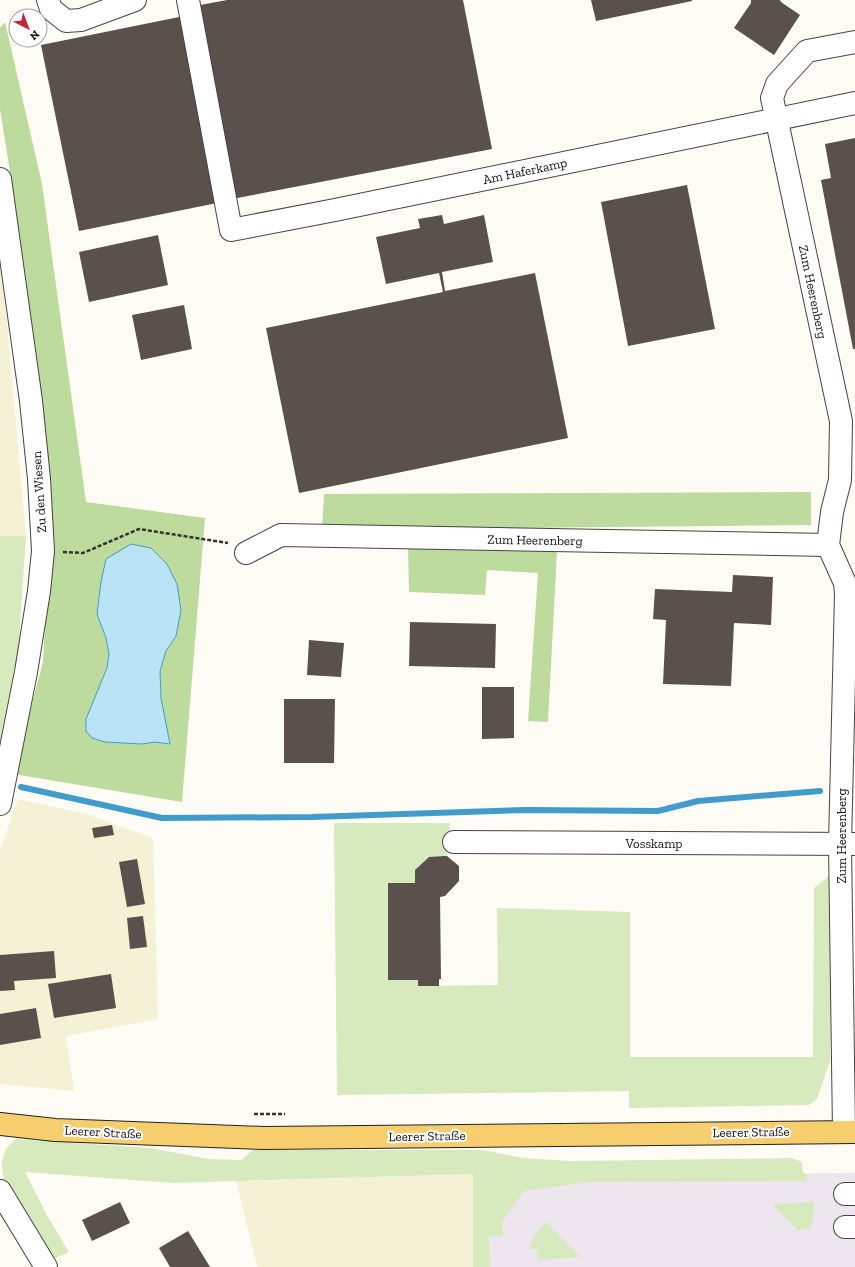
<svg xmlns="http://www.w3.org/2000/svg" width="855" height="1267" font-family="'Zilla Slab',serif">
  <style>
    .industrial { fill: #ede6ef }
    .farmland { fill: #f5f1d4 }
    .green { fill: #d7eabd }
    .forest { fill: #bcdb9d; fill-rule: evenodd }
    .water { fill: #bae3f6; stroke: #419ccc }
    .lines { fill: none; stroke-linecap: round; stroke-linejoin: round }
    .stream { stroke: #419ccc; stroke-width: 6 }
    .building { fill: #5a514d }
    .minor-casing { stroke: #444; stroke-width: 24 }
    .major-casing { stroke: #222; stroke-width: 24 }
    .path { stroke: #333; stroke-width: 2.5; stroke-dasharray: 4 2; stroke-linecap: butt }
    .minor { stroke: #fff; stroke-width: 22 }
    .major { stroke: #f6ce6d; stroke-width: 22 }
    .labels { text-anchor: middle; dominant-baseline: central; stroke-width: 4; stroke-linejoin: round; paint-order: stroke }
    .street-label { font-size: 13px; fill: #111; stroke: #fff }
  </style>
  <rect width="100%" height="100%" fill="#fffcf5"/>
  <polygon class="industrial" points="855,1173 855,1267 485,1267 484,1176"/>
  <g class="farmland">
    <polygon points="0,265 7,323 26,536 0,536"/>
    <polygon points="18,799 86,814 153,838 158,1019 66,1036 74,1091 0,1084 0,851"/>
    <polygon points="473,1174 473,1267 257,1267 236,1180 256,1181"/>
  </g>
  <g class="green">
    <polygon points="0,536 26,536 18,655 0,760"/>
    <polygon points="334,823 450,823 447,856 429,857 415,870 415,883 388,883 388,980 418,980 418,986 498,985 497,908 630,912 630,1057 813,1057 814,888 829,876 832,886 830,1061 817,1099 809,1105 629,1108 629,1091 337,1095"/>
    <path d="M16,1139L151,1148L209,1159L241,1160L253,1150H483L523,1158L570,1161L792,1158L802,1162L803,1173H806L807,1181L590,1182L524,1191L502,1222L503,1236L489,1237L490,1267H473V1174L173,1183L25,1172L48,1217L69,1252L54,1259L5,1184C0,1165 0,1151 16,1139Z"/>
    <polygon points="814,1202 813,1222 808,1229 797,1230 772,1204"/>
    <path d="M547,1223L581,1257L538,1260L537,1249H529C531,1241 539,1227 547,1223Z"/>
  </g>
  <g class="forest">
    <path d="M5,22L42,184L86,502L205,518L182,802L13,774L43,662L51,497L11,178L0,109V28ZM106,559L167,564L177,584L181,610L176,636L166,651L160,671L161,698L169,744L155,742L142,744L105,742L86,719L107,668L109,654L106,638L97,614L101,582Z"/>
    <polygon points="811,492 811,525 322,530 324,494"/>
    <polygon points="408,548 557,551 548,722 528,721 538,573 487,570 485,595 409,592"/>
  </g>
  <polygon class="water" points="131,544 151,548 167,564 177,584 181,610 176,636 166,651 160,671 161,698 170,744 155,742 142,744 105,742 92,738 86,731 86,719 107,668 109,654 106,638 97,614 101,582 106,559"/>
  <g class="lines">
    <polyline class="stream" points="21,787 162,818 312,817 526,810 658,811 698,801 820,791"/>
  </g>
  <g class="building">
    <polygon points="227,0 463,0 492,149 232,199 195,6"/>
    <polygon points="591,0 692,0 692,1 596,21"/>
    <polygon points="751,0 780,0 781,2 800,15 774,55 734,28 751,3"/>
    <polygon points="184,16 222,202 79,231 41,45"/>
    <polygon points="855,138 855,349 853,349 821,180 831,178 825,144"/>
    <polygon points="687,185 715,329 628,346 601,202"/>
    <polygon points="442,215 444,224 484,215 493,262 442,272 445,291 535,273 568,438 299,493 266,328 443,292 439,273 386,284 376,237 420,228 418,219"/>
    <polygon points="158,235 168,285 89,302 79,252"/>
    <polygon points="184,305 192,349 141,360 132,315"/>
    <polygon points="733,575 773,577 771,625 734,623 731,686 663,684 666,620 653,619 655,589 732,592"/>
    <polygon points="410,622 496,624 495,668 409,666"/>
    <polygon points="309,640 344,643 341,677 307,675"/>
    <polygon points="482,687 514,687 514,738 482,739"/>
    <polygon points="284,699 335,699 334,763 284,763"/>
    <polygon points="112,825 114,835 94,838 92,828"/>
    <polygon points="444,856 447,856 459,866 459,881 445,896 440,897 441,979 439,979 439,986 418,986 418,980 388,980 388,883 415,883 415,870 429,857"/>
    <polygon points="137,859 145,904 127,907 119,862"/>
    <polygon points="143,916 147,947 130,949 127,918"/>
    <polygon points="54,951 56,978 14,981 15,990 0,991 0,955"/>
    <polygon points="111,974 116,1008 54,1018 48,984"/>
    <polygon points="36,1008 41,1038 0,1045 0,1014"/>
    <polygon points="120,1202 130,1223 92,1241 82,1220"/>
    <polygon points="188,1231 210,1267 170,1267 159,1248"/>
  </g>
  <g class="lines">
    <g class="minor-casing">
      <g id="minor">
        <polyline points="48,0 51,9 66,21 81,20 135,0"/>
        <polyline points="188,0 231,230 335,210 855,103"/>
        <polyline points="0,179 31,401 39,479 43,551 39,591 26,672 0,804"/>
        <polyline points="246,553 281,535 828,545"/>
        <polyline points="454,842 855,844"/>
        <polyline points="844,1132 840,844 846,594 845,583 828,545 832,512 840,480 841,421 772,98 777,84 807,51 855,42"/>
        <polyline points="0,1191 46,1267"/>
        <polyline points="845,1194 855,1194"/>
        <polyline points="845,1227 855,1227"/>
      </g>
    </g>
    <g class="major-casing">
      <polyline id="major" points="0,1124 55,1130 264,1138 855,1132"/>
    </g>
    <g class="path">
      <polyline points="63,552 83,553 139,529 228,543"/>
      <polyline points="254,1114 285,1114"/>
    </g>
    <use href="#minor" class="minor"/>
    <use href="#major" class="major"/>
  </g>
  <g class="labels">
    <g class="street-label">
      <text transform="translate(525 171) rotate(-12)">Am Haferkamp</text>
      <text transform="translate(813 292) rotate(78)">Zum Heerenberg</text>
      <text transform="translate(39 492) rotate(-94)">Zu den Wiesen</text>
      <text transform="translate(535 540) rotate(1)">Zum Heerenberg</text>
      <text transform="translate(841 836) rotate(-90)">Zum Heerenberg</text>
      <text x="654" y="843">Vosskamp</text>
      <text transform="translate(103 1132) rotate(3)">Leerer Straße</text>
      <text transform="translate(751 1132) rotate(-1)">Leerer Straße</text>
      <text transform="translate(427 1136) rotate(-1)">Leerer Straße</text>
    </g>
  </g>
  <g transform="translate(28 28) rotate(138)"><circle r="19" fill="#ffffff" stroke="#a0a0a0"/>
  <path d="M0-3L7 15L0 10L-7 15Z" fill="#c12938"/>
  <text y="-6" font-size="11" font-weight="bold" text-anchor="middle" fill="#111111">N</text>
  </g>
</svg>
